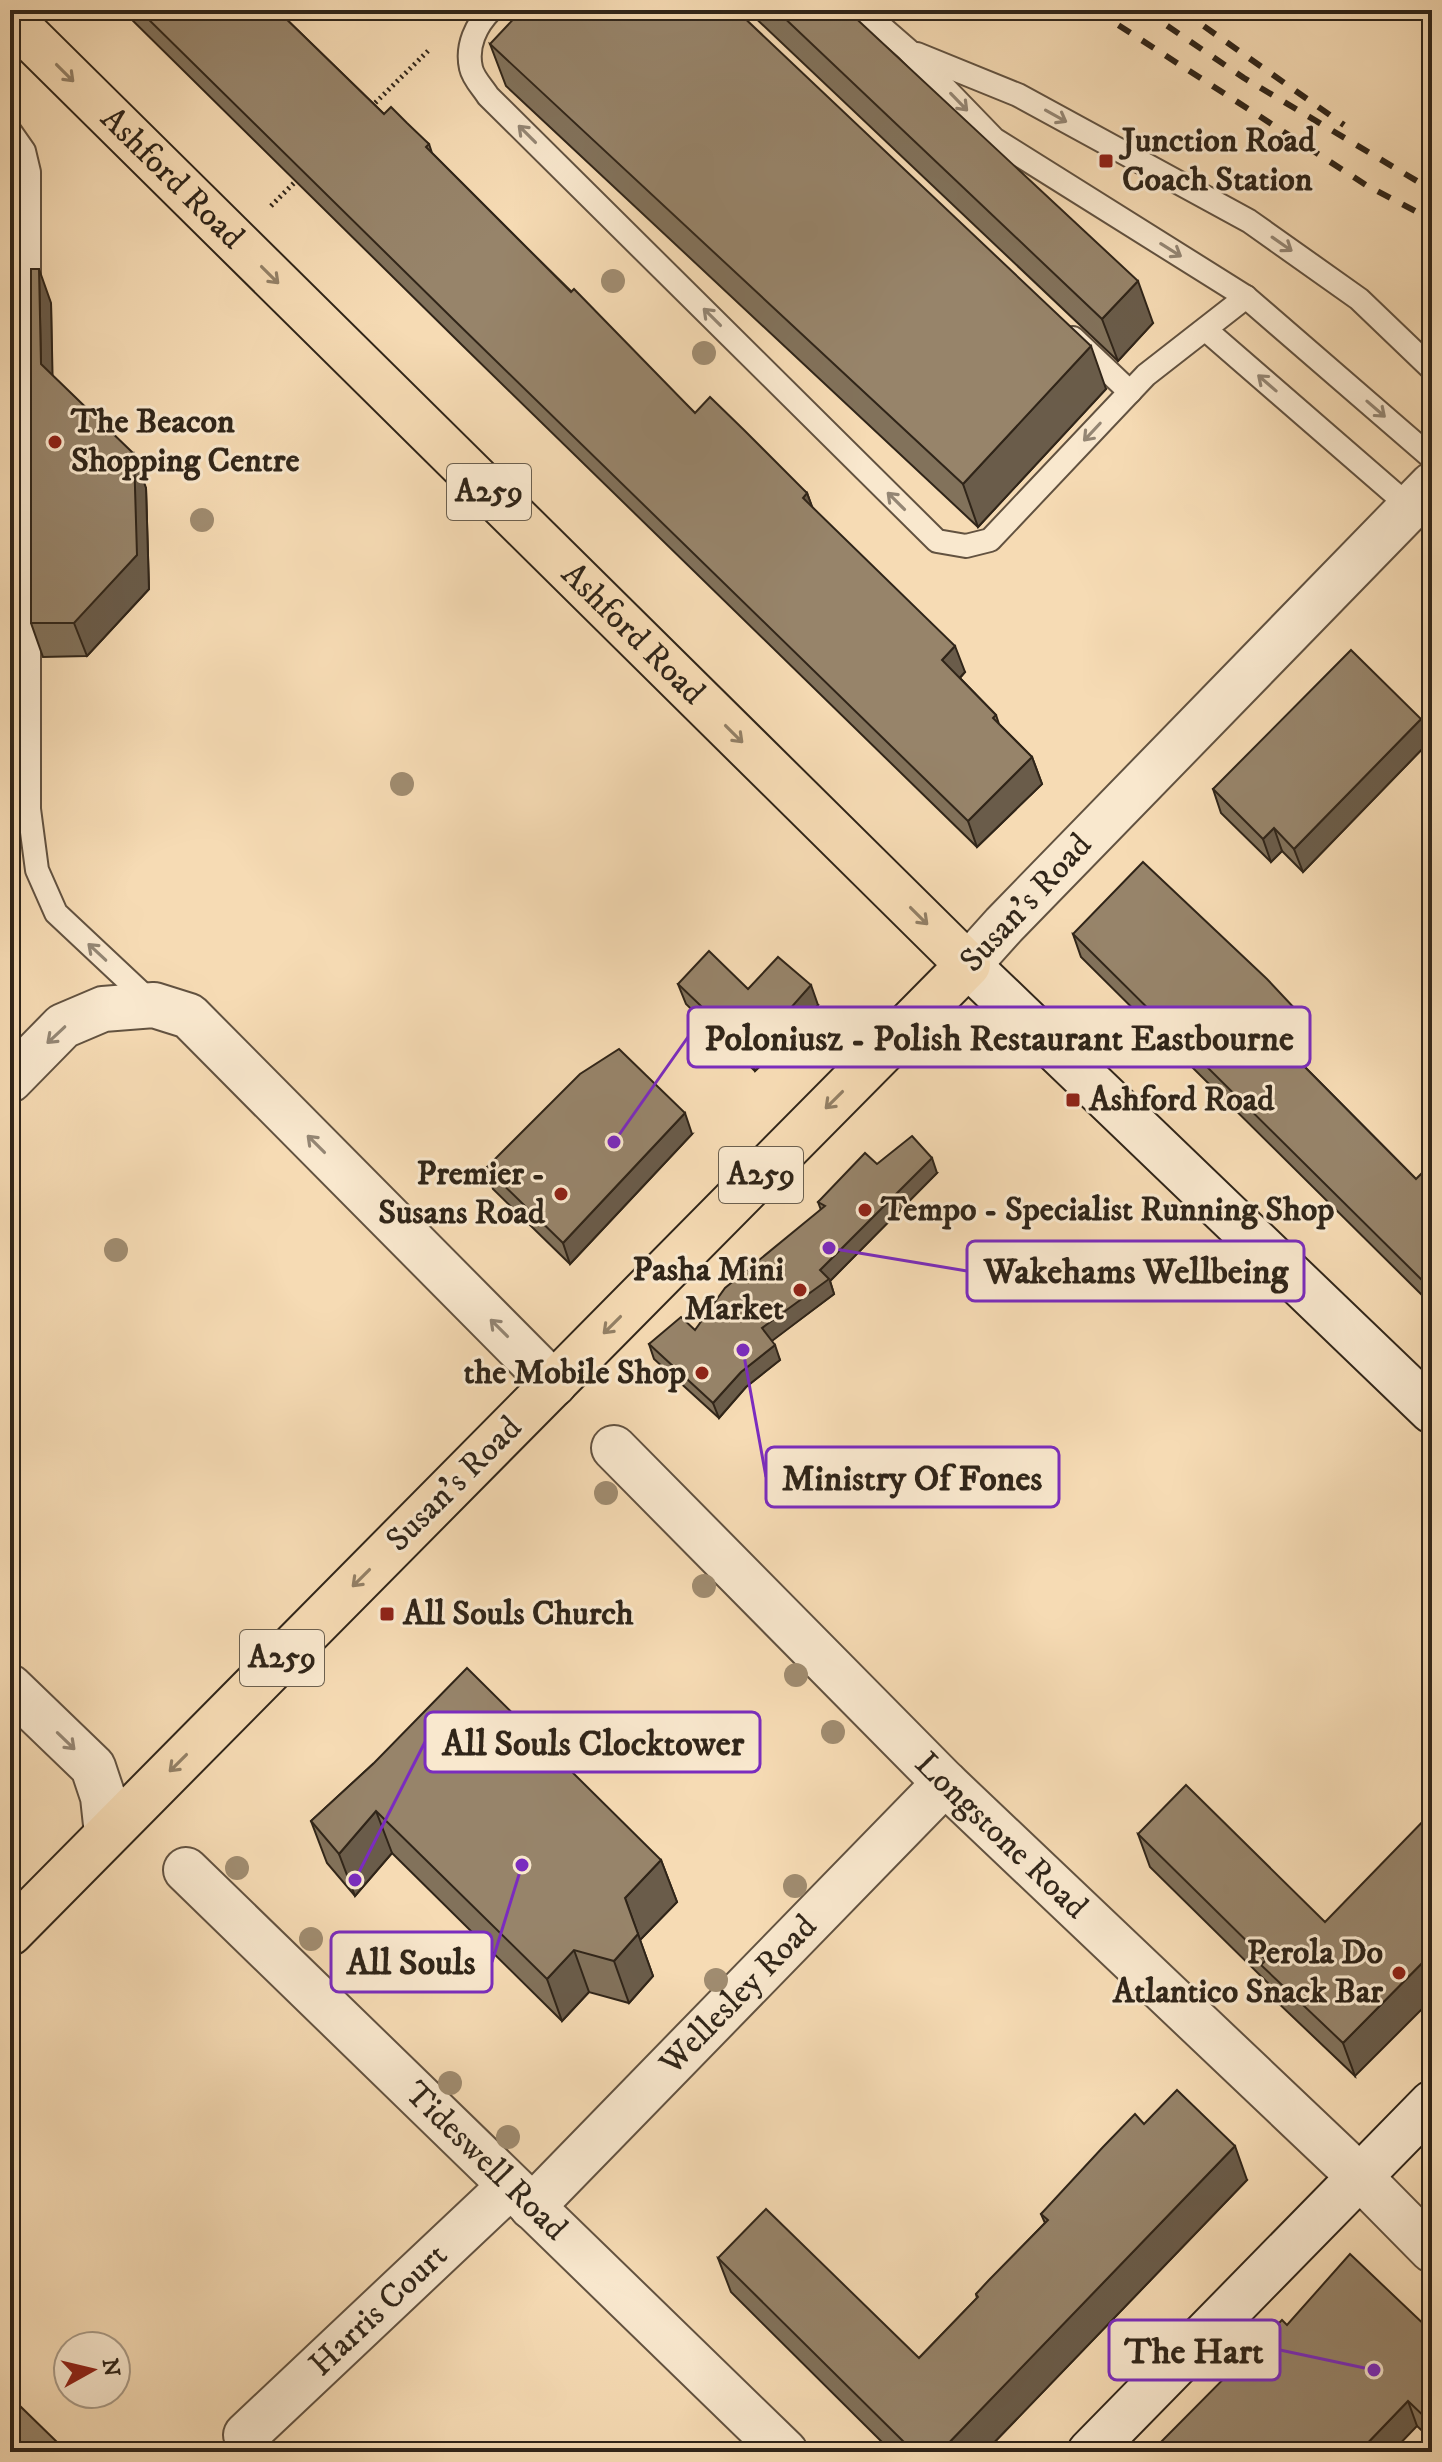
<svg xmlns="http://www.w3.org/2000/svg" width="1442" height="2462" font-family="'IM FELL DW Pica',serif">
  <style>
    .lines { fill: none; stroke-linecap: round; stroke-linejoin: round }
    .lane-casing { stroke: #625240; stroke-width: 26 }
    .street-casing { stroke: #625240; stroke-width: 48 }
    .secondary-casing { stroke: #302519; stroke-width: 48 }
    .primary-casing { stroke: #302519; stroke-width: 48 }
    .path { stroke: #302519; stroke-width: 5; stroke-dasharray: 2 4; stroke-linecap: butt }
    .lane { stroke: #f9e8ce; stroke-width: 22 }
    .street { stroke: #f9e8ce; stroke-width: 44 }
    .secondary { stroke: #f9e8ce; stroke-width: 44 }
    .primary { stroke: #f6dbb4; stroke-width: 44 }
    .rail { stroke: #302519; stroke-width: 6; stroke-dasharray: 14 14; stroke-linecap: butt }
    .tree { fill: #a08c70 }
    .wall { fill: #82725b; stroke: #302519; stroke-width: 2 }
    .shaded-wall { fill: #6a5c4a; stroke: #302519; stroke-width: 2 }
    .building { fill: #97846a; stroke: #302519; stroke-width: 2 }
    .oneway { stroke: #938066 }
    .oneway2 { stroke: #948674 }
    .poi-dot { fill: #8f2418; stroke: #f9e8ce; stroke-width: 3 }
    .labels { text-anchor: middle; dominant-baseline: central; stroke-width: 6; stroke-linejoin: round; paint-order: stroke }
    .shield { fill: #f9e8ce; stroke: #6c604f; stroke-width: 2 }
    .shield-label { font-size: 32px; font-weight: bold; fill: #302519 }
    .poi-label { font-size: 34px; font-weight: bold; fill: #302519; stroke: #f9e8ce; text-anchor: start }
    .street-label { font-size: 34px; fill: #302519; stroke: #f9e8ce }
    .leader { fill: none; stroke: #7b2cbf; stroke-width: 3 }
    .callout-dot { fill: #7b2cbf; stroke: #f9e8ce; stroke-width: 3 }
    .callout { fill: #f9e8ce; stroke: #7b2cbf; stroke-width: 3 }
    .callout-label { font-size: 36px; text-anchor: middle; font-weight: bold; fill: #302519 }
  </style>
  <rect width="100%" height="100%" fill="#f6dbb4"/>
  <filter id="stains"><feTurbulence type="fractalNoise" baseFrequency=".0025" numOctaves="4"/><feColorMatrix values="0 0 0 0 .2 0 0 0 0 .09 0 0 0 0 .02 0 0 0 .5 -.17"/></filter>
  <radialGradient id="worn" r=".72"><stop offset=".6" stop-color="#630" stop-opacity="0"/><stop offset="1" stop-color="#630" stop-opacity=".3"/></radialGradient>
  <g class="lines">
    <g class="lane-casing">
      <g id="lane">
        <path d="M491,10C476,25 466,46 471,68C473,78 483,88 488,96L937,541L966,546L990,540L1146,375L1246,297"/>
        <polyline points="862,10 908,50 994,139 1246,297 1432,458"/>
        <polyline points="917,54 1018,95 1249,221 1359,299 1432,369"/>
        <polyline points="10,131 24,151 29,172 29,809 37,870 56,913 153,1004"/>
        <polyline points="1206,330 1410,507"/>
        <polyline points="1073,338 1130,392"/>
      </g>
    </g>
    <g class="street-casing">
      <g id="street">
        <polyline points="968,965 1004,925 1432,485"/>
        <polyline points="10,1080 63,1026 103,1009 154,1005 189,1016 554,1384"/>
        <path id="s1" d="M614,1448L945,1783L1360,2177L1432,2250"/>
        <polyline points="10,1687 93,1767 103,1797 107,1834"/>
        <path id="s2" d="M186,1870L785,2452"/>
        <path id="s3" d="M532,2207L945,1783"/>
        <path id="s4" d="M246,2435L510,2186"/>
      </g>
    </g>
    <g class="secondary-casing">
      <g id="secondary">
        <polyline points="968,965 1432,1411"/>
        <polyline points="1090,2452 1432,2103"/>
      </g>
    </g>
    <g class="primary-casing">
      <g id="primary">
        <path id="s5" d="M10,18L968,965L10,1933"/>
      </g>
    </g>
    <g class="path">
      <polyline points="371,107 430,49"/>
      <polyline points="271,206 299,178"/>
    </g>
    <use href="#lane" class="lane"/>
    <use href="#street" class="street"/>
    <use href="#secondary" class="secondary"/>
    <use href="#primary" class="primary"/>
    <g class="rail">
      <polyline points="1095,10 1366,185 1432,220"/>
      <polyline points="1144,10 1244,78 1432,190"/>
      <polyline points="1181,10 1344,125"/>
    </g>
  </g>
  <g class="tree">
    <circle cx="613" cy="281" r="12"/>
    <circle cx="704" cy="353" r="12"/>
    <circle cx="202" cy="520" r="12"/>
    <circle cx="402" cy="784" r="12"/>
    <circle cx="116" cy="1250" r="12"/>
    <circle cx="606" cy="1493" r="12"/>
    <circle cx="704" cy="1586" r="12"/>
    <circle cx="796" cy="1675" r="12"/>
    <circle cx="833" cy="1732" r="12"/>
    <circle cx="237" cy="1868" r="12"/>
    <circle cx="795" cy="1886" r="12"/>
    <circle cx="311" cy="1939" r="12"/>
    <circle cx="716" cy="1980" r="12"/>
    <circle cx="450" cy="2083" r="12"/>
    <circle cx="508" cy="2137" r="12"/>
  </g>
  <g class="wall">
    <polygon points="122,10 277,10 384,114 429,144 432,153 525,246 695,413 807,493 812,507 965,672 960,678 996,715 999,724 1032,757 1042,784 977,847 462,345"/>
    <polygon points="747,10 847,10 1153,323 1118,361"/>
    <polygon points="490,44 1106,389 978,527 506,86"/>
    <polygon points="10,289 15,302 15,657 10,658"/>
    <polygon points="51,303 52,375 146,488 149,589 87,656 43,657 31,623"/>
    <polygon points="1421,719 1429,742 1303,872 1282,851 1271,862 1221,813 1213,789"/>
    <polygon points="1073,934 1306,1035 1290,1052 1416,1179 1432,1179 1432,1305 1081,957"/>
    <polygon points="678,984 748,989 818,1005 788,1039 755,1071 686,1004"/>
    <polygon points="692,1134 570,1264 493,1189 486,1168"/>
    <polygon points="877,1164 937,1173 830,1281 834,1294 771,1341 780,1360 746,1387 719,1418 654,1359 649,1344 695,1330 821,1210 818,1202"/>
    <polygon points="1432,1756 1432,1789 1423,1765"/>
    <polygon points="373,1764 661,1860 677,1902 640,1940 653,1976 629,2003 589,1992 562,2021 392,1853 355,1896 327,1863 311,1821"/>
    <polygon points="1138,1834 1325,1922 1355,2076 1274,1999 1268,1983 1150,1867"/>
    <polygon points="1144,2124 1247,2180 985,2452 892,2452 731,2292 718,2258 919,2358 977,2298 976,2294 1045,2223 1041,2214"/>
    <polygon points="1287,2325 1432,2332 1432,2440 1417,2426"/>
  </g>
  <g class="shaded-wall">
    <polygon points="39,269 51,303 53,397 41,364"/>
    <polygon points="1138,281 1153,323 1118,361 1102,319"/>
    <polygon points="10,289 15,302 15,657 10,644"/>
    <polygon points="1091,346 1106,389 978,527 963,484"/>
    <polygon points="134,454 146,488 149,589 87,656 74,623"/>
    <polygon points="807,493 817,520 803,498"/>
    <polygon points="955,646 965,672 952,686 942,660"/>
    <polygon points="1421,719 1429,742 1303,872 1294,849"/>
    <polygon points="1032,757 1042,784 977,847 968,821"/>
    <polygon points="1274,828 1282,851 1271,862 1263,839"/>
    <polygon points="811,985 818,1005 788,1039 755,1071 748,1051"/>
    <polygon points="1298,1012 1306,1035 1282,1060 1274,1036"/>
    <polygon points="685,1113 692,1134 570,1264 563,1243"/>
    <polygon points="932,1158 937,1173 830,1281 834,1294 768,1344 762,1328"/>
    <polygon points="775,1345 780,1360 746,1387 719,1418 713,1403 741,1372"/>
    <polygon points="376,1811 392,1853 355,1896 339,1854"/>
    <polygon points="661,1860 677,1902 640,1940 625,1898"/>
    <polygon points="638,1934 653,1976 629,2003 614,1961"/>
    <polygon points="574,1950 589,1992 562,2021 547,1979"/>
    <polygon points="1432,1953 1432,1999 1355,2076 1343,2043"/>
    <polygon points="1235,2146 1247,2180 985,2452 940,2452"/>
    <polygon points="1408,2401 1417,2426 1392,2452 1359,2452"/>
    <polygon points="59,2444 62,2452 50,2452"/>
  </g>
  <g class="building">
    <polygon points="139,10 277,10 384,114 391,107 407,123 429,144 426,147 571,292 574,289 695,413 710,397 744,430 807,493 803,498 955,646 942,660 996,715 993,718 1032,757 968,821 453,319"/>
    <polygon points="522,10 736,10 1091,346 963,484 490,44"/>
    <polygon points="776,10 847,10 1138,281 1102,319"/>
    <polygon points="31,269 39,269 41,364 134,454 137,555 74,623 31,623"/>
    <polygon points="1351,650 1421,719 1294,849 1274,828 1263,839 1213,789"/>
    <polygon points="1143,862 1267,979 1298,1012 1274,1036 1416,1179 1424,1171 1432,1179 1432,1290 1073,934"/>
    <polygon points="709,951 748,989 778,957 811,985 781,1019 748,1051 678,984"/>
    <polygon points="619,1049 685,1113 563,1243 486,1168 580,1074"/>
    <polygon points="912,1136 932,1158 820,1270 829,1279 762,1328 775,1345 741,1372 713,1403 649,1344 681,1317 695,1330 725,1288 825,1206 818,1202 865,1153 877,1164"/>
    <polygon points="467,1668 661,1860 625,1898 638,1934 614,1961 574,1950 547,1979 376,1811 339,1854 311,1821 373,1764"/>
    <polygon points="1432,1756 1432,1774 1423,1765"/>
    <polygon points="1186,1785 1325,1922 1432,1812 1432,1953 1343,2043 1261,1965 1266,1960 1138,1834"/>
    <polygon points="1177,2090 1235,2146 940,2452 914,2452 718,2258 766,2209 919,2358 978,2297 976,2294 989,2280 1048,2220 1041,2214 1103,2147 1135,2114 1144,2124"/>
    <polygon points="1350,2254 1432,2332 1432,2424 1408,2401 1359,2452 1151,2452 1282,2320 1287,2325"/>
    <polygon points="10,2406 16,2412 21,2407 59,2444 50,2452 10,2452"/>
  </g>
  <defs><path id="oneway-shaft" d="M-6 0H5M1.5-3L5.5 0L1.5 3" fill="none" stroke-width="1.6" stroke-linecap="round" stroke-linejoin="round" transform="scale(2)"/></defs>
  <g class="oneway">
    <use href="#oneway-shaft" transform="translate(65 73) rotate(45)"/>
    <use href="#oneway-shaft" transform="translate(270 275) rotate(45)"/>
    <use href="#oneway-shaft" transform="translate(734 734) rotate(45)"/>
    <use href="#oneway-shaft" transform="translate(919 916) rotate(45)"/>
    <use href="#oneway-shaft" transform="translate(834 1100) rotate(135)"/>
    <use href="#oneway-shaft" transform="translate(612 1325) rotate(135)"/>
    <use href="#oneway-shaft" transform="translate(361 1578) rotate(135)"/>
    <use href="#oneway-shaft" transform="translate(178 1763) rotate(135)"/>
  </g>
  <g class="oneway2">
    <use href="#oneway-shaft" transform="translate(959 102) rotate(46)"/>
    <use href="#oneway-shaft" transform="translate(1056 116) rotate(29)"/>
    <use href="#oneway-shaft" transform="translate(527 134) rotate(-135)"/>
    <use href="#oneway-shaft" transform="translate(1282 244) rotate(35)"/>
    <use href="#oneway-shaft" transform="translate(1171 250) rotate(32)"/>
    <use href="#oneway-shaft" transform="translate(712 317) rotate(-135)"/>
    <use href="#oneway-shaft" transform="translate(1267 383) rotate(-139)"/>
    <use href="#oneway-shaft" transform="translate(1376 409) rotate(41)"/>
    <use href="#oneway-shaft" transform="translate(1092 432) rotate(133)"/>
    <use href="#oneway-shaft" transform="translate(896 501) rotate(-135)"/>
    <use href="#oneway-shaft" transform="translate(97 952) rotate(-137)"/>
    <use href="#oneway-shaft" transform="translate(56 1035) rotate(137)"/>
    <use href="#oneway-shaft" transform="translate(316 1144) rotate(-135)"/>
    <use href="#oneway-shaft" transform="translate(499 1328) rotate(-135)"/>
    <use href="#oneway-shaft" transform="translate(66 1741) rotate(44)"/>
  </g>
  <g class="poi-dot">
    <rect x="1098" y="153" width="16" height="16" rx="4"/>
    <circle cx="55" cy="442" r="8"/>
    <rect x="1065" y="1092" width="16" height="16" rx="4"/>
    <circle cx="561" cy="1194" r="8"/>
    <circle cx="865" cy="1210" r="8"/>
    <circle cx="800" cy="1290" r="8"/>
    <circle cx="702" cy="1373" r="8"/>
    <rect x="379" y="1606" width="16" height="16" rx="4"/>
    <circle cx="1399" cy="1973" r="8"/>
  </g>
  <g class="labels">
    <g class="shield">
      <rect x="447" y="464" width="84" height="56" rx="6"/>
      <rect x="719" y="1147" width="84" height="56" rx="6"/>
      <rect x="240" y="1630" width="84" height="56" rx="6"/>
    </g>
    <g class="shield-label">
      <text x="489" y="492">A259</text>
      <text x="761" y="1175">A259</text>
      <text x="282" y="1658">A259</text>
    </g>
    <g class="poi-label">
      <text x="1122" y="141">Junction Road<tspan x="1122" dy="39">Coach Station</tspan></text>
      <text x="71" y="422">The Beacon<tspan x="71" dy="39">Shopping Centre</tspan></text>
      <text x="1089" y="1100">Ashford Road</text>
      <text x="545" y="1174" text-anchor="end">Premier -<tspan x="545" dy="39">Susans Road</tspan></text>
      <text x="881" y="1210">Tempo - Specialist Running Shop</text>
      <text x="784" y="1270" text-anchor="end">Pasha Mini<tspan x="784" dy="39">Market</tspan></text>
      <text x="686" y="1373" text-anchor="end">the Mobile Shop</text>
      <text x="403" y="1614">All Souls Church</text>
      <text x="1383" y="1953" text-anchor="end">Perola Do<tspan x="1383" dy="39">Atlantico Snack Bar</tspan></text>
    </g>
    <g class="street-label">
      <text stroke="none"><textPath href="#s5" startOffset="228">Ashford Road</textPath></text>
      <text stroke="none"><textPath href="#s5" startOffset="876">Ashford Road</textPath></text>
      <text transform="translate(1026 903) rotate(-47)">Susan's Road</text>
      <text transform="translate(454 1484) rotate(-45)">Susan's Road</text>
      <text stroke="none"><textPath href="#s1" startOffset="548">Longstone Road</textPath></text>
      <text stroke="none"><textPath href="#s3" startOffset="296">Wellesley Road</textPath></text>
      <text stroke="none"><textPath href="#s2" startOffset="418">Tideswell Road</textPath></text>
      <text stroke="none"><textPath href="#s4" startOffset="182">Harris Court</textPath></text>
    </g>
  </g>
  <path class="leader" d="M614 1142L688 1037M829 1248L967 1271M743 1350L766 1477M355 1880L425 1742M522 1865L492 1962M1374 2370L1280 2350"/>
  <g class="callout-dot">
    <circle cx="614" cy="1142" r="8"/>
    <circle cx="829" cy="1248" r="8"/>
    <circle cx="743" cy="1350" r="8"/>
    <circle cx="355" cy="1880" r="8"/>
    <circle cx="522" cy="1865" r="8"/>
    <circle cx="1374" cy="2370" r="8"/>
  </g>
  <g class="callout">
    <rect x="688" y="1007" width="622" height="60" rx="8"/>
    <rect x="967" y="1241" width="337" height="60" rx="8"/>
    <rect x="766" y="1447" width="293" height="60" rx="8"/>
    <rect x="425" y="1712" width="335" height="60" rx="8"/>
    <rect x="331" y="1932" width="161" height="60" rx="8"/>
    <rect x="1109" y="2320" width="171" height="60" rx="8"/>
  </g>
  <g class="callout-label">
    <text x="999" y="1050">Poloniusz - Polish Restaurant Eastbourne</text>
    <text x="1136" y="1283">Wakehams Wellbeing</text>
    <text x="912" y="1490">Ministry Of Fones</text>
    <text x="593" y="1755">All Souls Clocktower</text>
    <text x="411" y="1974">All Souls</text>
    <text x="1194" y="2363">The Hart</text>
  </g>
  <rect width="1442" height="2462" fill="none" stroke="#f6dbb4" stroke-width="40"/>
  <rect x="12" y="12" width="1418" height="2438" fill="none" stroke="#302519" stroke-width="4"/>
  <rect x="20" y="20" width="1402" height="2422" fill="none" stroke="#302519" stroke-width="2"/>
  <g transform="translate(92 2370) rotate(82)"><circle r="38" fill="#f9e8ce" stroke="#a99a86" stroke-width="2"/>
  <path d="M0-6L14 30L0 20L-14 30Z" fill="#8f2418"/>
  <text y="-12" font-size="22" font-weight="bold" text-anchor="middle" fill="#302519">N</text>
  </g>
  <rect width="100%" height="100%" filter="url(#stains)"/>
  <rect width="100%" height="100%" fill="url(#worn)"/>
</svg>
